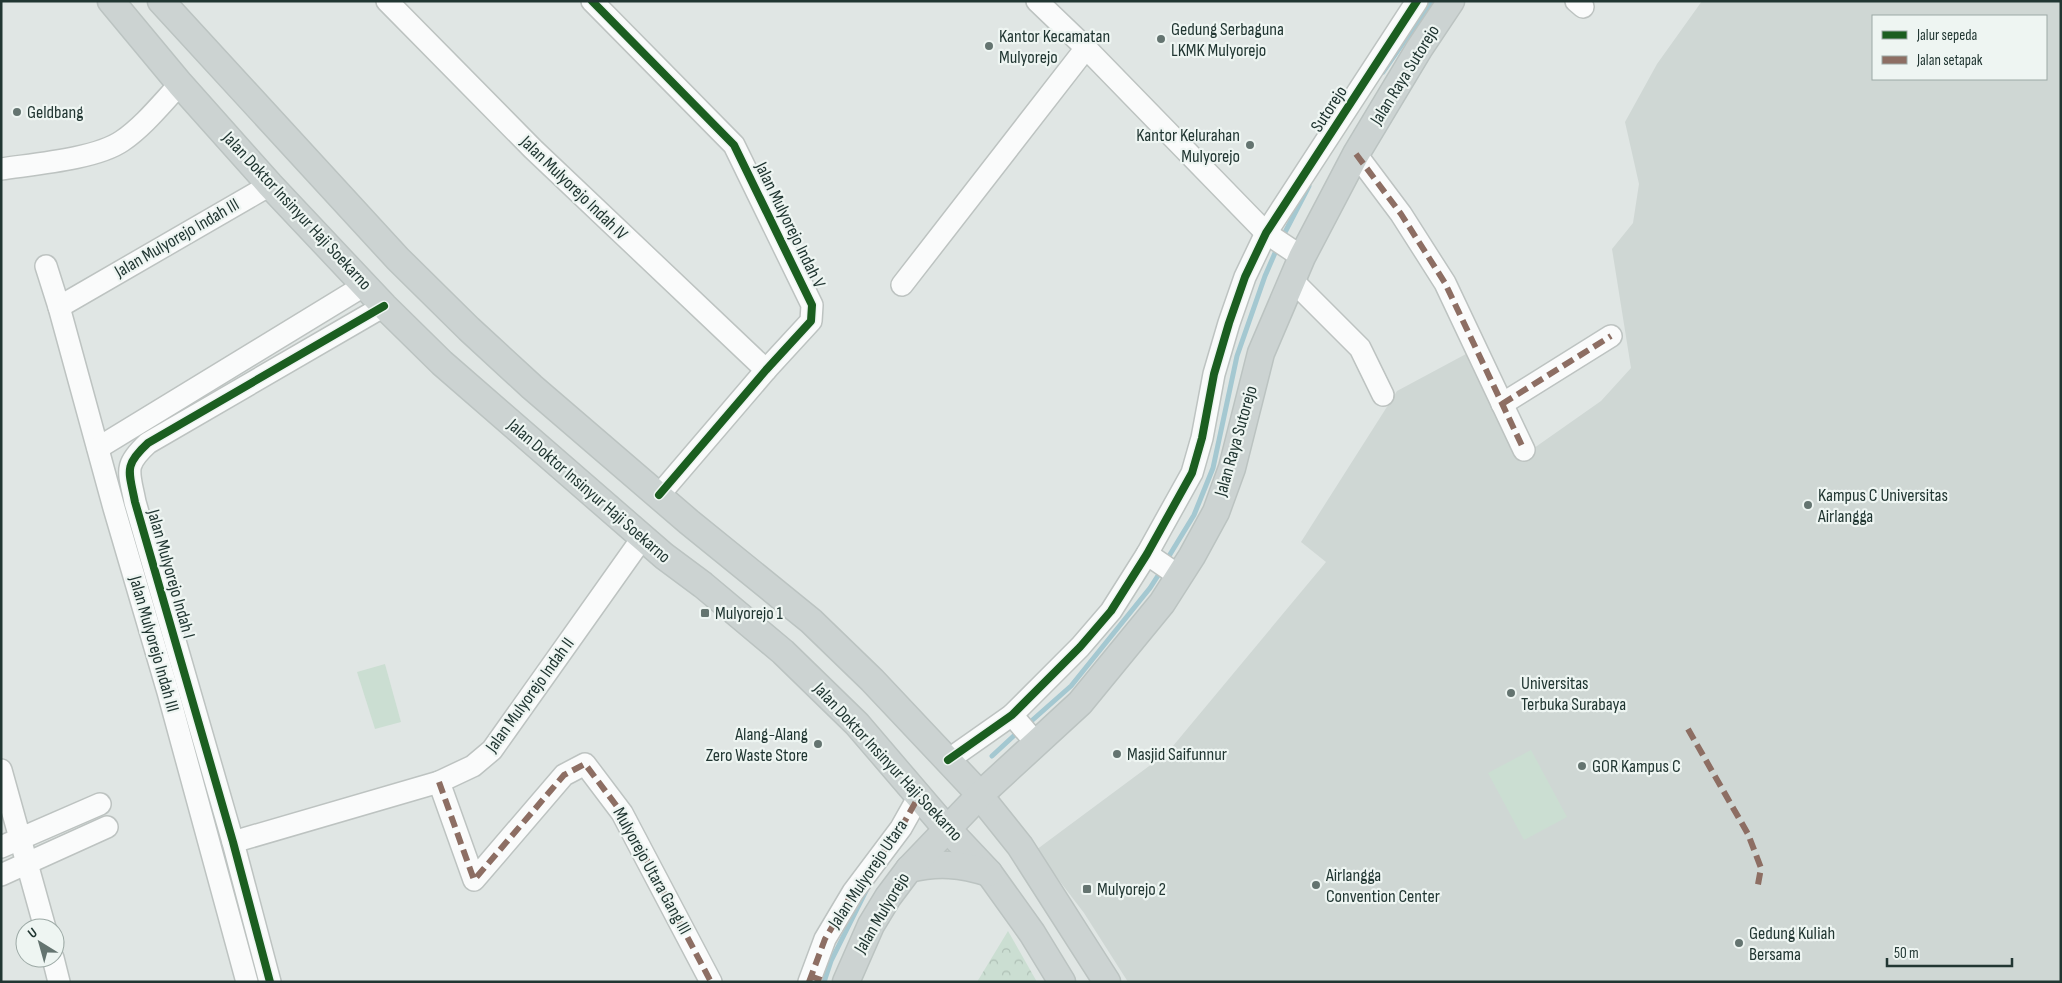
<svg xmlns="http://www.w3.org/2000/svg" width="2062" height="983" font-family="'Sofia Sans Condensed',sans-serif">
  <style>
    .built { fill: #cfd7d4; fill-rule: evenodd }
    .forest { fill: url(#forest-crowns) }
    .pitch { fill: #cbded2 }
    .lines { fill: none; stroke-linecap: round; stroke-linejoin: round }
    .stream { stroke: #a4c8d1; stroke-width: 5 }
    .minor-casing { stroke: #bdc3c1; stroke-width: 24 }
    .major-casing { stroke: #bbc3c1; stroke-width: 29 }
    .minor { stroke: #fafbfb; stroke-width: 21 }
    .major { stroke: #ccd3d2; stroke-width: 26 }
    .quiet { stroke: #8d6e63; stroke-width: 6; stroke-dasharray: 12 6; stroke-linecap: butt }
    .cycleway-casing { stroke: #eef5f2; stroke-width: 11 }
    .cycleway { stroke: #1b5e20; stroke-width: 8 }
    .poi-dot { fill: #647470; stroke: #eef5f2; stroke-width: 2 }
    .labels { text-anchor: middle; dominant-baseline: central; stroke-width: 4.5; stroke-linejoin: round; paint-order: stroke }
    .poi-label { font-size: 18px; fill: #213632; stroke: #eef5f2; text-anchor: start }
    .street-label { font-size: 18px; fill: #213632; stroke: #eef5f2 }
  </style>
  <defs>
    <pattern id="forest-crowns" width="20" height="18" patternUnits="userSpaceOnUse" patternTransform="scale(1.25)"><rect width="20" height="18" fill="#cbded2"/><path d="M2 6a3 3 0 1 1 6 0M12 15a3 3 0 1 1 6 0" fill="none" stroke="#aebfb5"/></pattern>
  </defs>
  <rect width="100%" height="100%" fill="#e0e6e4"/>
  <path class="built" d="M1702,1H2061V982H1128L1084,913L1036,850L1168,752L1326,562L1301,542L1397,391L1466,354L1527,453L1601,401L1631,368L1612,249L1633,223L1639,184L1625,122L1657,64ZM1873,16H2046V79H1873Z"/>
  <polygon class="forest" points="1008,931 1037,982 977,982"/>
  <g class="pitch">
    <polygon points="385,664 401,722 375,729 357,672"/>
    <polygon points="1531,750 1567,817 1524,840 1488,773"/>
  </g>
  <g class="lines">
    <g class="stream">
      <polyline points="1383,72 1432,1"/>
      <polyline points="1282,238 1309,186"/>
      <polyline points="1166,561 1194,515 1213,468 1237,356 1265,276 1278,246"/>
      <polyline points="1028,724 1071,686 1150,588 1161,571"/>
      <polyline points="992,756 1019,731"/>
      <polyline points="824,982 831,961 867,889"/>
    </g>
    <g class="minor-casing">
      <g id="minor">
        <polyline points="387,1 533,149 766,370"/>
        <polyline points="592,1 734,145 812,305 811,321 766,370 659,495"/>
        <polyline points="1576,1 1583,7"/>
        <polyline points="1086,48 1266,233 1302,257"/>
        <polyline points="1356,154 1401,214 1445,283 1524,450"/>
        <path d="M1,169C34,164 96,159 122,141C144,126 162,103 180,84"/>
        <polyline points="46,266 59,307 114,508 168,692 247,982"/>
        <polyline points="1292,280 1360,348 1383,395"/>
        <polyline points="902,285 1086,48 1037,1"/>
        <polyline points="59,307 270,185"/>
        <polyline points="1502,404 1611,336"/>
        <polyline points="98,448 365,285"/>
        <polyline points="1147,554 1179,576"/>
        <polyline points="1012,715 1036,743"/>
        <polyline points="948,760 1012,715 1080,647 1111,611 1147,554 1192,473 1202,438 1214,374 1229,323 1245,277 1266,233 1417,1"/>
        <polyline points="1,770 45,928"/>
        <polyline points="439,782 474,880 564,775 585,764 622,813 711,982"/>
        <polyline points="233,842 439,782 473,766 492,750 643,537"/>
        <polyline points="1,847 100,804"/>
        <polyline points="1,875 107,827"/>
        <polyline points="53,958 59,982"/>
        <path d="M270,982L233,842L135,502C129,471 123,466 148,443L384,306"/>
        <polyline points="809,982 825,939 853,892 901,828 919,796"/>
      </g>
    </g>
    <g class="major-casing">
      <g id="major">
        <polyline points="111,1 180,84 270,185 384,306 442,363 664,556 703,585 783,652 857,724 940,821 989,873 1032,933 1062,982"/>
        <polyline points="161,1 398,259 469,329 532,387 689,522 811,621 872,680 972,786 1020,846 1107,982"/>
        <path d="M909,869C938,862 961,864 989,873"/>
        <polyline points="846,982 871,925 888,897 909,869 980,795 1080,703 1162,603 1192,556 1216,512 1232,468 1261,353 1302,257 1356,154 1419,49 1451,1"/>
      </g>
    </g>
    <use href="#minor" class="minor"/>
    <use href="#major" class="major"/>
    <g class="quiet">
      <polyline points="1356,154 1401,214 1445,283 1524,450"/>
      <polyline points="1502,404 1611,336"/>
      <polyline points="1688,729 1748,834 1761,868 1757,890"/>
      <polyline points="439,782 474,880 564,775 585,764 622,813 711,982"/>
      <polyline points="810,976 827,982"/>
      <polyline points="809,982 825,939 853,892 901,828 919,796"/>
    </g>
    <g class="cycleway-casing">
      <g id="cycleway">
        <polyline points="592,1 734,145 812,305 811,321 766,370 659,495"/>
        <polyline points="948,760 1012,715 1080,647 1111,611 1147,554 1192,473 1202,438 1214,374 1229,323 1245,277 1266,233 1417,1"/>
        <path d="M270,982L233,842L135,502C129,471 123,466 148,443L384,306"/>
      </g>
    </g>
    <use href="#cycleway" class="cycleway"/>
  </g>
  <g class="poi-dot">
    <circle cx="1161" cy="39" r="5"/>
    <circle cx="989" cy="46" r="5"/>
    <circle cx="17" cy="112" r="5"/>
    <circle cx="1250" cy="145" r="5"/>
    <circle cx="1808" cy="505" r="5"/>
    <rect x="700" y="608" width="10" height="10" rx="2.5"/>
    <circle cx="1511" cy="693" r="5"/>
    <circle cx="818" cy="744" r="5"/>
    <circle cx="1117" cy="754" r="5"/>
    <circle cx="1582" cy="766" r="5"/>
    <circle cx="1316" cy="885" r="5"/>
    <rect x="1082" y="884" width="10" height="10" rx="2.5"/>
    <circle cx="1739" cy="943" r="5"/>
  </g>
  <g class="labels">
    <g class="poi-label">
      <text x="1171" y="29">Gedung Serbaguna<tspan x="1171" dy="21">LKMK Mulyorejo</tspan></text>
      <text x="999" y="36">Kantor Kecamatan<tspan x="999" dy="21">Mulyorejo</tspan></text>
      <text x="27" y="112">Geldbang</text>
      <text x="1240" y="135" text-anchor="end">Kantor Kelurahan<tspan x="1240" dy="21">Mulyorejo</tspan></text>
      <text x="1818" y="495">Kampus C Universitas<tspan x="1818" dy="21">Airlangga</tspan></text>
      <text x="715" y="613">Mulyorejo 1</text>
      <text x="1521" y="683">Universitas<tspan x="1521" dy="21">Terbuka Surabaya</tspan></text>
      <text x="808" y="734" text-anchor="end">Alang-Alang<tspan x="808" dy="21">Zero Waste Store</tspan></text>
      <text x="1127" y="754">Masjid Saifunnur</text>
      <text x="1592" y="766">GOR Kampus C</text>
      <text x="1326" y="875">Airlangga<tspan x="1326" dy="21">Convention Center</tspan></text>
      <text x="1097" y="889">Mulyorejo 2</text>
      <text x="1749" y="933">Gedung Kuliah<tspan x="1749" dy="21">Bersama</tspan></text>
    </g>
    <g class="street-label">
      <text transform="translate(1405 75) rotate(-58)">Jalan Raya Sutorejo</text>
      <text transform="translate(1329 109) rotate(-57)">Sutorejo</text>
      <text transform="translate(574 188) rotate(44)">Jalan Mulyorejo Indah IV</text>
      <text transform="translate(297 211) rotate(47)">Jalan Doktor Insinyur Haji Soekarno</text>
      <text transform="translate(790 225) rotate(64)">Jalan Mulyorejo Indah V</text>
      <text transform="translate(177 238) rotate(-30)">Jalan Mulyorejo Indah III</text>
      <text transform="translate(1236 441) rotate(-74)">Jalan Raya Sutorejo</text>
      <text transform="translate(589 491) rotate(41)">Jalan Doktor Insinyur Haji Soekarno</text>
      <text transform="translate(171 574) rotate(74)">Jalan Mulyorejo Indah I</text>
      <text transform="translate(154 644) rotate(74)">Jalan Mulyorejo Indah III</text>
      <text transform="translate(530 695) rotate(-54)">Jalan Mulyorejo Indah II</text>
      <text transform="translate(888 762) rotate(47)">Jalan Doktor Insinyur Haji Soekarno</text>
      <text transform="translate(652 871) rotate(61)">Mulyorejo Utara Gang III</text>
      <text transform="translate(868 874) rotate(-56)">Jalan Mulyorejo Utara</text>
      <text transform="translate(882 913) rotate(-59)">Jalan Mulyorejo</text>
    </g>
  </g>
  <rect width="2062" height="983" fill="none" stroke="#213632" stroke-width="5"/>
  <rect x="1872" y="15" width="175" height="65" fill="#eef5f2" stroke="#9ca9a5"/>
  <rect x="1882" y="31" width="25" height="8" fill="#1b5e20" stroke="#9ca9a5"/>
  <text x="1917" y="40" font-size="15" fill="#213632">Jalur sepeda</text>
  <rect x="1882" y="56" width="25" height="8" fill="#8d6e63" stroke="#9ca9a5"/>
  <text x="1917" y="65" font-size="15" fill="#213632">Jalan setapak</text>
  <g transform="translate(40 943) rotate(323)"><circle r="24" fill="#eef5f2" stroke="#9ca9a5"/>
  <path d="M0-4L9 19L0 12L-9 19Z" fill="#647470"/>
  <text y="-8" font-size="14" font-weight="bold" text-anchor="middle" fill="#213632">U</text>
  </g>
  <path d="M1887 958v8h125v-8" fill="none" stroke="#213632" stroke-width="2.5"/>
  <text x="1894" y="958" font-size="15" fill="#213632" stroke="#eef5f2" stroke-width="4" paint-order="stroke">50 m</text>
</svg>
